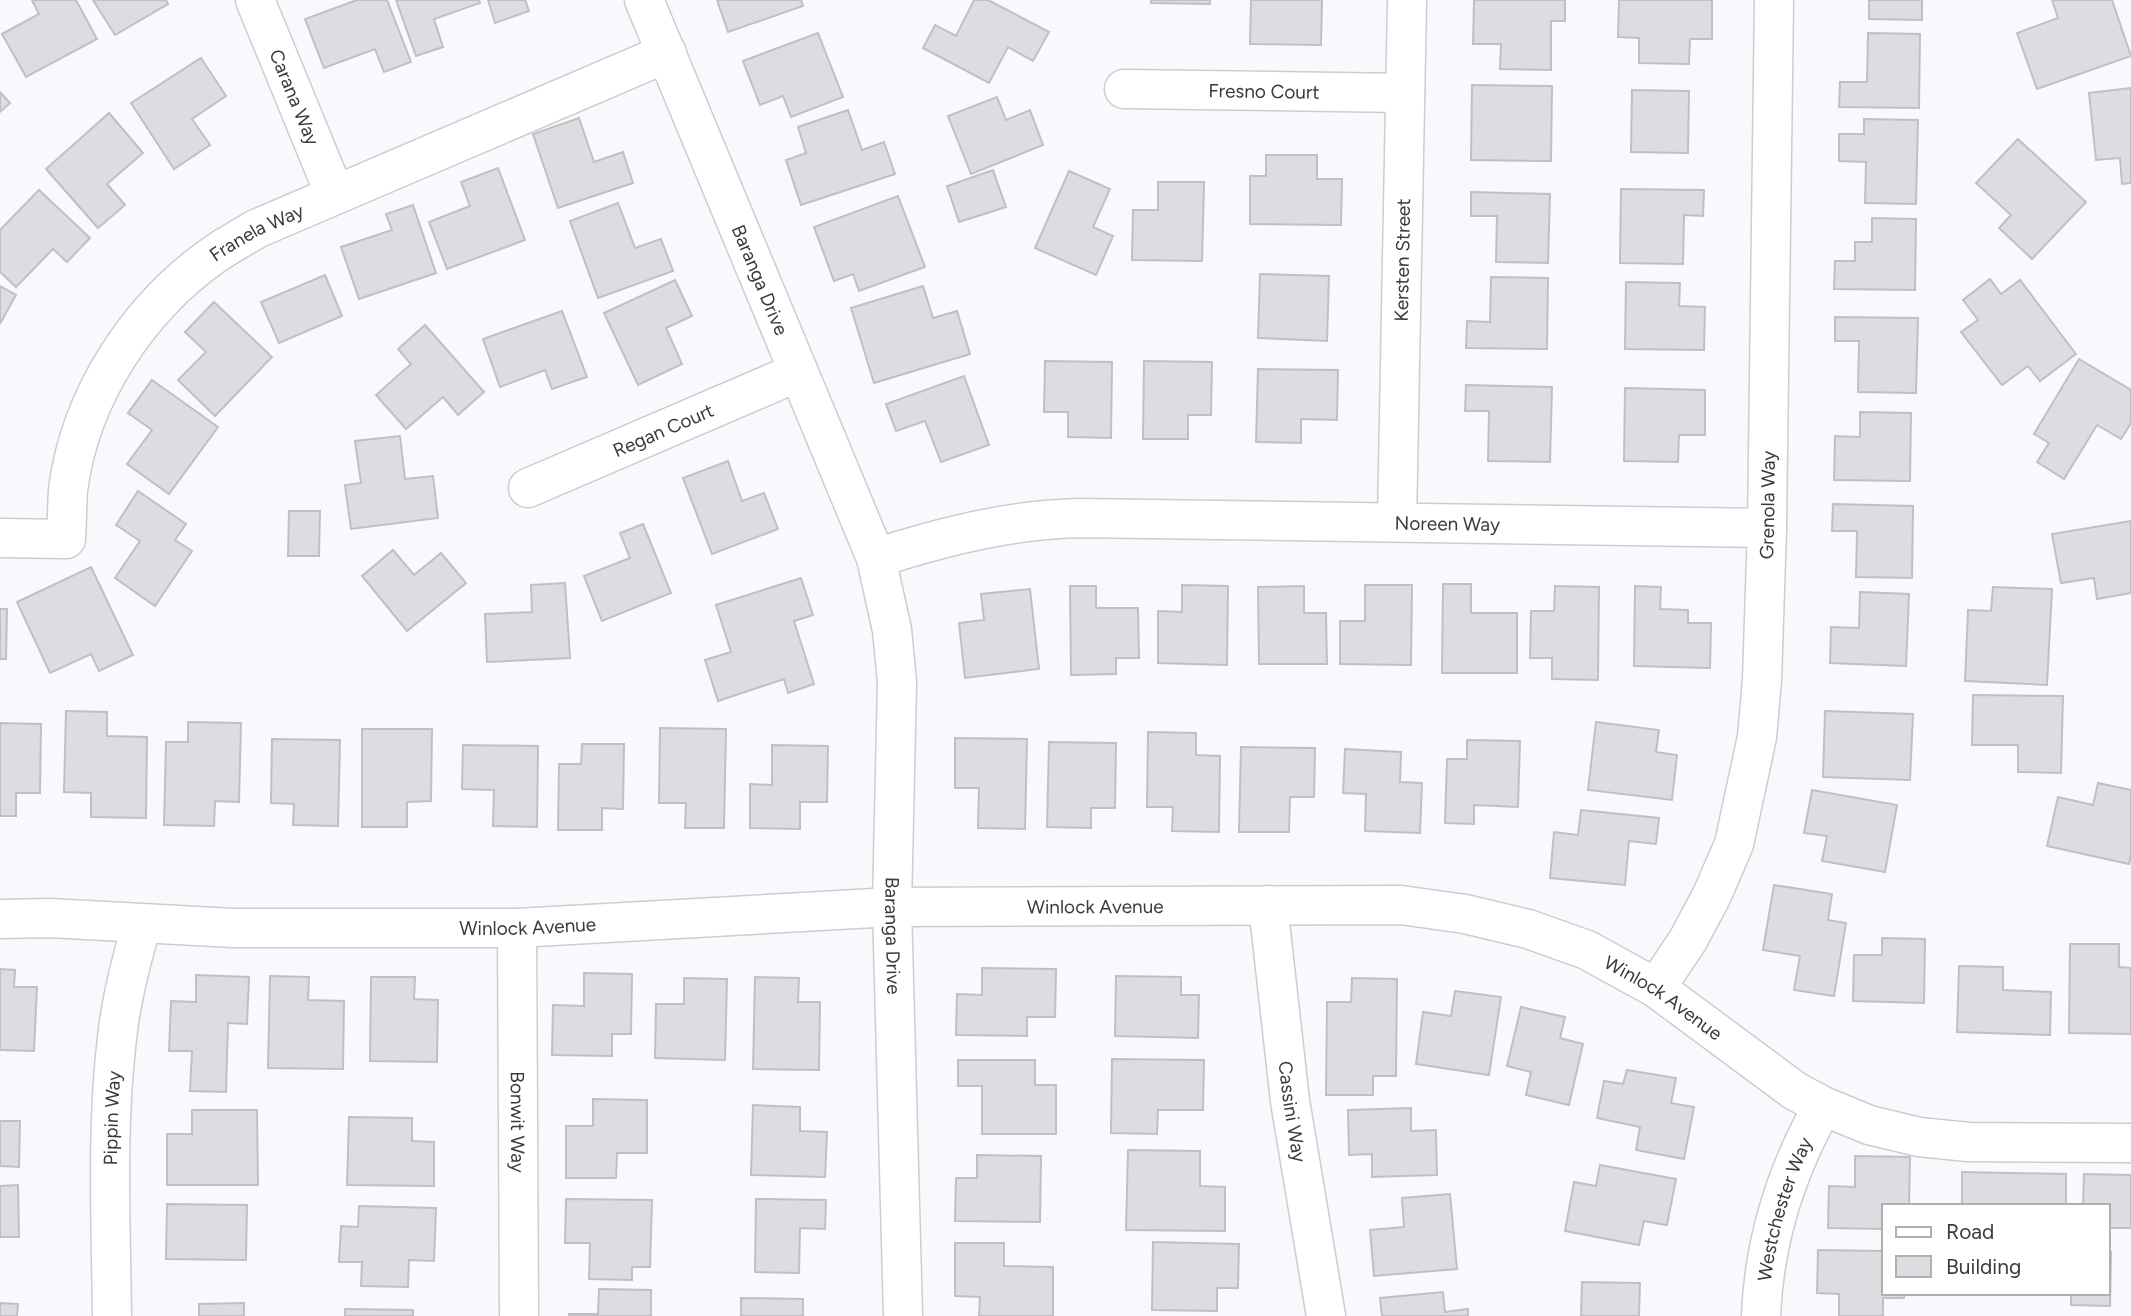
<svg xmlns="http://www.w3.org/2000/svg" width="2131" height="1316" font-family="Figtree,sans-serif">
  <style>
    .building { fill: #dfdce1; stroke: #c1bfc3; stroke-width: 2 }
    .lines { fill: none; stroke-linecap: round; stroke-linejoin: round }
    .street-casing { stroke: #ceccd0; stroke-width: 41 }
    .street { stroke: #fff; stroke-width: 38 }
    .labels { text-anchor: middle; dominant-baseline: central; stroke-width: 5; stroke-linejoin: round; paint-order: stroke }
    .street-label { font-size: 19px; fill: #3b3a3c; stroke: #fff }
  </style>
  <rect width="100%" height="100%" fill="#faf8fc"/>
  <g class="building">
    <polygon points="32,0 76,0 97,39 26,77 2,34 39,14"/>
    <polygon points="93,0 166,0 168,4 115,35"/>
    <polygon points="357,0 387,0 411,62 384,72 375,49 324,68 305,19"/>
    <polygon points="396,0 479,0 480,3 434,19 443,47 416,56"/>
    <polygon points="488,0 525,0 529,11 495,23"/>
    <polygon points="717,0 801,0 803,6 728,32"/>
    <polygon points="974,0 988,0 1049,32 1033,61 1008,47 989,83 923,48 935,25 956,36"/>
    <polygon points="1151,0 1210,0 1210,4 1151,3"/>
    <polygon points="1251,0 1322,0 1321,45 1250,44"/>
    <polygon points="1474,0 1565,0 1565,21 1551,21 1551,70 1500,69 1501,44 1473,44"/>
    <polygon points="1619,0 1712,0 1712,39 1690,39 1689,64 1639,63 1639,38 1618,37"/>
    <polygon points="1869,0 1922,0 1922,20 1869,19"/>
    <polygon points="2052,0 2112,0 2131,56 2037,89 2017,33 2058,18"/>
    <polygon points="818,33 843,97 791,117 783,96 760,105 743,61"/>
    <polygon points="1868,33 1920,34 1919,108 1839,107 1840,82 1867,82"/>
    <polygon points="201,58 226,96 192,119 210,145 174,169 131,103"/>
    <polygon points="1472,85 1552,86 1551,161 1471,160"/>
    <polygon points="2131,88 2131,183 2122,184 2120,158 2096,160 2089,93"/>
    <polygon points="1632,90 1689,91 1688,153 1631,152"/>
    <polygon points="0,92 10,103 0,112"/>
    <polygon points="997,97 1006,120 1030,110 1043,145 971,174 948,116"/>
    <polygon points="848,110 862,150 884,142 895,174 801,205 786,160 806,153 798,127"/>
    <polygon points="109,113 143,153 107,184 125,205 98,228 46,169"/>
    <polygon points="579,118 594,162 623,152 633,183 558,208 533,134"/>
    <polygon points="1864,119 1918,120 1916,204 1865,203 1866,162 1839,161 1839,134 1864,134"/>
    <polygon points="2018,139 2086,202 2032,259 1999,228 2011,215 1976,183"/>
    <polygon points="1266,155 1317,155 1317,179 1342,179 1341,225 1250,224 1250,176 1266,176"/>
    <polygon points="498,168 525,240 447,269 429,222 470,206 461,182"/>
    <polygon points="993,170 1006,207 959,222 947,186"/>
    <polygon points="1069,171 1110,189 1093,227 1113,236 1096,275 1035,248"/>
    <polygon points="1158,182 1204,182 1202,261 1132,260 1133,210 1158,210"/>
    <polygon points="1621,189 1704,190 1703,216 1684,215 1683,264 1620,263"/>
    <polygon points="39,190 90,238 67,262 53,249 16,287 0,272 0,230"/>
    <polygon points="1471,192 1550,194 1548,263 1496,262 1497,216 1471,216"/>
    <polygon points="898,196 925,267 859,291 853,274 834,281 814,227"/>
    <polygon points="618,203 635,248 661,239 673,271 598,298 570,221"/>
    <polygon points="413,205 436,273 359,299 341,247 392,230 386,214"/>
    <polygon points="1872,218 1916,219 1915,290 1834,289 1835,261 1855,261 1855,242 1872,242"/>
    <polygon points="1260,274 1329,276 1327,341 1258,338"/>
    <polygon points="325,275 342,316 279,343 261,302"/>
    <polygon points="1491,277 1548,278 1547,349 1466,348 1467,321 1490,322"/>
    <polygon points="1990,279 2001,294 2020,280 2076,354 2040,381 2028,366 2002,385 1961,332 1978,320 1963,300"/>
    <polygon points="675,280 692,316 666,328 682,364 638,385 604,313"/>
    <polygon points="1626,282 1680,283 1679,306 1705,307 1704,350 1625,349"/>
    <polygon points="0,286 16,295 0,324"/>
    <polygon points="923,286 933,318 957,311 970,354 874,383 851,308"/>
    <polygon points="214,302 272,357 215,416 178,380 206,352 185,332"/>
    <polygon points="562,311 587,377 552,389 545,370 500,387 483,339"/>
    <polygon points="1835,317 1918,318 1916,393 1858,392 1859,341 1835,341"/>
    <polygon points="425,325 484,392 458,415 443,397 406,429 376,395 411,364 398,349"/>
    <polygon points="2079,359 2131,390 2131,423 2121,439 2097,425 2064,479 2037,462 2049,443 2034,434"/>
    <polygon points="1045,361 1112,362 1111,438 1068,437 1068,412 1044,412"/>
    <polygon points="1144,361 1212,362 1211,415 1188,415 1188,439 1143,439"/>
    <polygon points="1258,369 1338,370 1337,420 1301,419 1301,443 1256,442"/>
    <polygon points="964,376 989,445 941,462 925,421 896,431 886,404"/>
    <polygon points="152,380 218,427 169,494 127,464 152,430 128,413"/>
    <polygon points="1466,385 1552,387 1550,462 1488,461 1489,411 1465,411"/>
    <polygon points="1625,388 1705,390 1705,435 1679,435 1678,462 1624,461"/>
    <polygon points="1860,412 1911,413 1910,481 1834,480 1835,436 1860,437"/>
    <polygon points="400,436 405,479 433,476 438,518 351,529 345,485 361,483 355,441"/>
    <polygon points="728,461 742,501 764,493 778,529 712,554 683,478"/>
    <polygon points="138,491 186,524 175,540 192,551 155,606 115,578 140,541 116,525"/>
    <polygon points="1833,504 1913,506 1912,578 1856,577 1857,531 1832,531"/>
    <polygon points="289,511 320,511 319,556 288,556"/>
    <polygon points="2131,521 2131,593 2097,599 2094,578 2061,583 2052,534"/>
    <polygon points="643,524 671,593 602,621 584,576 630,558 620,533"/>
    <polygon points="393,550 414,575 441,553 466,583 407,631 362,576"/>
    <polygon points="91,567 133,655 99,671 91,654 50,673 17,602"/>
    <polygon points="801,578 813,615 794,621 814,684 788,693 784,679 718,701 705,660 731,652 716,605"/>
    <polygon points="565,583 570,658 487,662 485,614 532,612 531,585"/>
    <polygon points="1443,584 1471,584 1471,613 1517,613 1517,673 1442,673"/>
    <polygon points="1182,585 1228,586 1227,665 1158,663 1158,611 1182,612"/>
    <polygon points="1365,585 1412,585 1411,665 1340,664 1340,621 1365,621"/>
    <polygon points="1070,586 1096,586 1096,608 1138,608 1139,658 1116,658 1116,674 1071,675"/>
    <polygon points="1304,586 1304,613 1326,613 1327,664 1259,664 1258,587"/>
    <polygon points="1555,586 1599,587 1598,680 1552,679 1552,658 1530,658 1531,611 1554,611"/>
    <polygon points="1635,586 1661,587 1660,609 1688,610 1688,623 1711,623 1710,668 1634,666"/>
    <polygon points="1993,587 2052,589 2047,685 1965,681 1968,610 1991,611"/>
    <polygon points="1030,589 1039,669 965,678 959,623 984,620 981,594"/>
    <polygon points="1860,592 1909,594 1906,666 1830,663 1831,627 1859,628"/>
    <polygon points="0,609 7,609 6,659 0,659"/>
    <polygon points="1973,695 2063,696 2061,773 2018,772 2018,745 1972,745"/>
    <polygon points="66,711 107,712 107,736 147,737 146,818 91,817 91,793 64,792"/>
    <polygon points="1825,711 1913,714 1910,780 1823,777"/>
    <polygon points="188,722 241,723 239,802 215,801 214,826 164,825 166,742 188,742"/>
    <polygon points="1596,722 1659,730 1656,752 1677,755 1672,800 1588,790"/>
    <polygon points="0,723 41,724 40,793 16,793 16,816 0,816"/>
    <polygon points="660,728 726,729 724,828 685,828 686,803 659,803"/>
    <polygon points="362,729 432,729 431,801 407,802 407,827 362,827"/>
    <polygon points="1148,732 1196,733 1196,755 1220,756 1219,832 1172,831 1173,807 1147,807"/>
    <polygon points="955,738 1027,739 1025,829 978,828 979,788 955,788"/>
    <polygon points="272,739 340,740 338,826 293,825 294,804 271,803"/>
    <polygon points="1467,740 1520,741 1518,807 1474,805 1474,824 1445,823 1447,759 1467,759"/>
    <polygon points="1049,742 1116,743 1115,808 1091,808 1091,828 1047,827"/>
    <polygon points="582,744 624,744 623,809 602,808 602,830 558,830 559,764 581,764"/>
    <polygon points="463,745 538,746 537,827 493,826 494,790 462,789"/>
    <polygon points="772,745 828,746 827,802 800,802 800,829 750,828 750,784 772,785"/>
    <polygon points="1241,747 1315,748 1314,797 1290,797 1289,832 1239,832"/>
    <polygon points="1345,749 1401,752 1400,782 1422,783 1420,833 1365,831 1366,794 1343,793"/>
    <polygon points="2098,783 2131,790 2131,855 2129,864 2047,846 2058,797 2093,805"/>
    <polygon points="1812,790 1897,805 1885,872 1822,861 1827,836 1804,833"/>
    <polygon points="1581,810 1659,818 1656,844 1629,841 1625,885 1550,878 1554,832 1578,835"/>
    <polygon points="1774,885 1832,894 1828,920 1846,923 1834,996 1794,990 1800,956 1763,950"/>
    <polygon points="1882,938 1925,939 1924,1003 1853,1001 1854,955 1882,955"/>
    <polygon points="2070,944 2119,944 2119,967 2131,968 2131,1034 2069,1033"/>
    <polygon points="1959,966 2003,967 2003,990 2051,992 2050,1035 1957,1032"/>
    <polygon points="982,968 1056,969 1055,1017 1027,1017 1027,1036 956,1035 957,994 982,995"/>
    <polygon points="0,969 15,970 14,987 37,987 34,1051 0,1050"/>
    <polygon points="584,973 632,974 631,1034 612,1034 612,1056 552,1055 553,1005 584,1006"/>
    <polygon points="196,975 249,977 247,1024 228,1023 226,1092 190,1091 192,1051 169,1051 171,1001 196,1002"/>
    <polygon points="270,976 309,977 308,1000 344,1001 343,1069 268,1068"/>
    <polygon points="1116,976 1181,977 1181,995 1199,995 1198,1038 1115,1036"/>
    <polygon points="371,977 415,977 414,999 438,1000 437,1062 370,1061"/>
    <polygon points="755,977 799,978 798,1002 820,1002 819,1070 753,1069"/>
    <polygon points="684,978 727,979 725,1060 655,1058 656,1004 684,1004"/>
    <polygon points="1352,978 1397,979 1396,1076 1373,1076 1373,1095 1326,1095 1327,1002 1351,1002"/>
    <polygon points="1455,991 1501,997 1489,1075 1416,1064 1423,1012 1451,1016"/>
    <polygon points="1521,1007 1565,1017 1560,1038 1583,1044 1569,1105 1526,1095 1531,1072 1507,1066"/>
    <polygon points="1112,1059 1204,1060 1203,1110 1158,1110 1157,1134 1111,1133"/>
    <polygon points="958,1060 1035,1060 1035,1085 1056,1085 1056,1134 982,1134 982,1086 958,1086"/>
    <polygon points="1627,1070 1676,1078 1671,1103 1694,1107 1684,1159 1636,1150 1640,1127 1597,1118 1604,1081 1623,1084"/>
    <polygon points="593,1099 647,1100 647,1153 617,1153 616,1178 566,1178 566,1126 593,1126"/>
    <polygon points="753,1105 800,1107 800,1131 827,1132 825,1177 751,1175"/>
    <polygon points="1411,1108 1411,1131 1436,1130 1437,1175 1372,1177 1372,1154 1349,1155 1348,1110"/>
    <polygon points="192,1110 257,1110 258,1185 167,1185 167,1134 192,1134"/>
    <polygon points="349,1117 412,1118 412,1141 434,1142 434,1186 347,1185"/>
    <polygon points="0,1121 20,1121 19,1167 0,1166"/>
    <polygon points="1128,1150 1200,1151 1200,1186 1225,1187 1225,1231 1126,1230"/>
    <polygon points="977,1155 1041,1156 1040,1222 955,1221 956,1178 977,1178"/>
    <polygon points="1855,1156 1910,1157 1909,1206 1884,1206 1884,1229 1828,1228 1829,1186 1855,1187"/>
    <polygon points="1600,1165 1676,1179 1667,1225 1644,1221 1639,1245 1565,1231 1574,1182 1596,1186"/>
    <polygon points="1962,1172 2066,1174 2066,1206 1962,1206"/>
    <polygon points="2084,1174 2131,1175 2131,1228 2108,1228 2108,1206 2083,1206"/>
    <polygon points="18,1185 19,1237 0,1237 0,1186"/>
    <polygon points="1450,1194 1457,1269 1374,1276 1370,1230 1404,1227 1402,1198"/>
    <polygon points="566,1199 652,1200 650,1267 632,1267 632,1280 589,1279 590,1243 565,1243"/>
    <polygon points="756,1199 826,1200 825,1229 800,1228 799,1273 755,1272"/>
    <polygon points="167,1204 247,1205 246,1260 166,1259"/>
    <polygon points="359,1206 436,1208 434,1261 409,1260 408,1287 361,1286 362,1262 339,1262 341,1226 358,1227"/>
    <polygon points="1153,1242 1239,1244 1238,1288 1217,1288 1217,1311 1152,1310"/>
    <polygon points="955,1243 1004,1243 1004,1266 1053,1267 1053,1316 979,1316 980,1297 955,1296"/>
    <polygon points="1818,1250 1884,1251 1884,1293 1904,1293 1904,1298 1883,1298 1883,1316 1839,1316 1839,1294 1817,1293"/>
    <polygon points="2108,1252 2111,1252 2110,1306 2071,1305 2071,1293 2108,1293"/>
    <polygon points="1582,1282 1640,1283 1639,1316 1581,1316"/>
    <polygon points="599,1289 651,1290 651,1316 569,1316 569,1314 598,1314"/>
    <polygon points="1443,1292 1445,1312 1468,1309 1468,1316 1382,1316 1380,1298"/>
    <polygon points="741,1298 803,1299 803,1316 741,1316"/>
    <polygon points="0,1303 18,1304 17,1316 0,1316"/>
    <polygon points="244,1303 244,1316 199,1316 199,1304"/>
    <polygon points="345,1309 413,1310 413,1316 345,1316"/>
  </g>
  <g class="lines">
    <g class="street-casing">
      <g id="street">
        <path id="s1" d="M255,0L335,195"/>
        <path id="s2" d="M644,0L876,558L892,630L897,682L892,907L903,1316"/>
        <path id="s3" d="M1124,89L1405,93"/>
        <path id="s4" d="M528,488L798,372"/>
        <path id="s5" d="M1397,521L1407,0"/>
        <path id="s6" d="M0,538L66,539C67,523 67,506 68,490C80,396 138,308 215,254C228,245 243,237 256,229L667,53"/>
        <path id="s7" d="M876,558C942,537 1008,520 1078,518L1767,528"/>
        <path id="s8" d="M1268,905L1290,1101L1326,1316"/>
        <path id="s9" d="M0,919L50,918L233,928H517L892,907L1401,905L1465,914L1528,929L1587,950L1656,988L1795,1091L1823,1106L1869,1125L1919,1137L1968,1142L2131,1143"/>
        <path id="s10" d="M517,928L519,1316"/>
        <path id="s11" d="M1656,988L1688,940L1712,895L1734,844L1757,737L1762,680L1767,528L1774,0"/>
        <path id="s12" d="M112,1316C111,1224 106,1130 117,1038C121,1000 131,961 142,924"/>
        <path id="s13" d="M1761,1316C1764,1241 1786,1171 1823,1106"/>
      </g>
    </g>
    <use href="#street" class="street"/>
  </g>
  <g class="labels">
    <g class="street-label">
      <text stroke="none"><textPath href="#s3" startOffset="140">Fresno Court</textPath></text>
      <text stroke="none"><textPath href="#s1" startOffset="105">Carana Way</textPath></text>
      <text stroke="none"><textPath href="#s6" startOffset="448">Franela Way</textPath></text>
      <text stroke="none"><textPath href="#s5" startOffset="261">Kersten Street</textPath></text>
      <text stroke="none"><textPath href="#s2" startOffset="303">Baranga Drive</textPath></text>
      <text stroke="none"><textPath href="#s4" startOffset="147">Regan Court</textPath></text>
      <text stroke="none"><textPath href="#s11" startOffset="506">Grenola Way</textPath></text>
      <text stroke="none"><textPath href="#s7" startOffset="576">Noreen Way</textPath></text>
      <text stroke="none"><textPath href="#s9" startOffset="1096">Winlock Avenue</textPath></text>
      <text stroke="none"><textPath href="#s9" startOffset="528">Winlock Avenue</textPath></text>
      <text stroke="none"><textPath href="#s2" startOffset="984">Baranga Drive</textPath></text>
      <text stroke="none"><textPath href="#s9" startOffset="1684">Winlock Avenue</textPath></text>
      <text stroke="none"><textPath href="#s8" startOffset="208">Cassini Way</textPath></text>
      <text stroke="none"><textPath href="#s12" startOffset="198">Pippin Way</textPath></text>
      <text stroke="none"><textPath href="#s10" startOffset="194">Bonwit Way</textPath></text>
      <text stroke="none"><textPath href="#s13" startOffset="110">Westchester Way</textPath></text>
    </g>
  </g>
  <rect x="1882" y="1204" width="228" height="91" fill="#ffffff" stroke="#b1b0b1" stroke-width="2"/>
  <rect x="1896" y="1227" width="35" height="10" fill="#ffffff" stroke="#b1b0b1" stroke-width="2"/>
  <text x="1946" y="1239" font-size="21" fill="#3b3a3c">Road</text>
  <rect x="1896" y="1256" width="35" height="21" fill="#dfdce1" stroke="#b1b0b1" stroke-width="2"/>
  <text x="1946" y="1274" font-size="21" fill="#3b3a3c">Building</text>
</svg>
